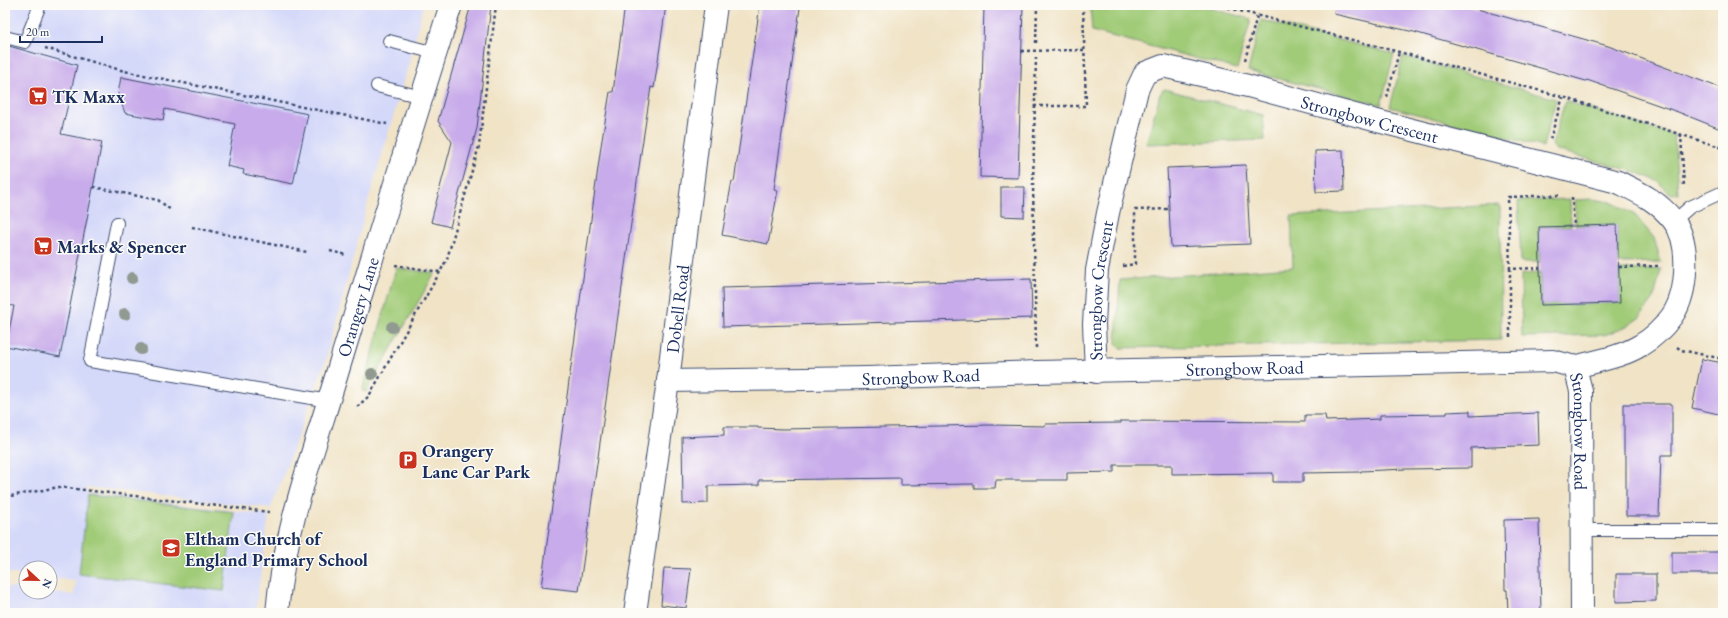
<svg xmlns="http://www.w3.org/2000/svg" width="1728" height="618" font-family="'EB Garamond',serif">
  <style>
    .built { fill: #d4d8f9 }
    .green { fill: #a0cb77; stroke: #5e7d6a }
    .building { fill: #c8abea }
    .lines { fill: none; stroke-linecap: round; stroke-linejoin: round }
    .service-casing { stroke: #3b4a6e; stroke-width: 14 }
    .minor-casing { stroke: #3b4a6e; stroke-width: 24 }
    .path { stroke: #3b4a6e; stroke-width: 2.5; stroke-dasharray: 3 3; stroke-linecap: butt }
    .service { stroke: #fff; stroke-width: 12 }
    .minor { stroke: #fff; stroke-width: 22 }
    .tree { fill: #919a91 }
    .labels { text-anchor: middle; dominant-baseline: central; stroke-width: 3; stroke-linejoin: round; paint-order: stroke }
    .poi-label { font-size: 18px; font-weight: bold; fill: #1b2f5e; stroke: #fdfcf7; text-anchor: start }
    .street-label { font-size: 18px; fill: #1b2f5e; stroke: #fdfcf7 }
  </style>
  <rect width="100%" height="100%" fill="#fdfcf7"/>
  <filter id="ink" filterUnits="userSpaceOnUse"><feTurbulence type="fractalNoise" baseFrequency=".025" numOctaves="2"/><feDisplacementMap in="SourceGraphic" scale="8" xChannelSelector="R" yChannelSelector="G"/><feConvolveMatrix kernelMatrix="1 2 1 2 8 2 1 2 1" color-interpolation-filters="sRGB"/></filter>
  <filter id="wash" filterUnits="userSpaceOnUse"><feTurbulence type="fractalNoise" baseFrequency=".012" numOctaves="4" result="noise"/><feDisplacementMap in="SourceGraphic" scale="16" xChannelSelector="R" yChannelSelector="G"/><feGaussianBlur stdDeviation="0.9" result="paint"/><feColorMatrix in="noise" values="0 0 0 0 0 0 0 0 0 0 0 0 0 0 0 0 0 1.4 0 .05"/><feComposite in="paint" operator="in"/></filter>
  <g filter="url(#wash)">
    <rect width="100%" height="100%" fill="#f0e3c6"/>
    <polygon class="built" points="5,5 423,5 409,63 368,202 326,360 271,508 87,487 86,493 269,515 255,613 5,613 5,587 26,589 26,592 50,592 74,595 76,581 50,578 50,568 26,568 26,575 5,573"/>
    <g class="green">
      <polygon points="1090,5 1197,5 1251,19 1237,69 1092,31"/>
      <polygon points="1261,20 1394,54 1381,105 1248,71"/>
      <polygon points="1403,56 1556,99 1543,147 1390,107"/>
      <polygon points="1164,89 1263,115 1265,140 1146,144 1160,94"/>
      <polygon points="1565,101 1674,135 1678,193 1671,194 1657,181 1636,172 1556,150 1552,145"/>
      <polygon points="1570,199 1571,226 1539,227 1540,262 1521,262 1518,201"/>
      <polygon points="1592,199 1611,202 1635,215 1654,238 1661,262 1619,263 1617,225 1576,226 1575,200"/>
      <polygon points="1500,205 1501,340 1121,348 1116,343 1120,280 1293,267 1291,216"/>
      <polygon points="396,268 435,273 366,392 362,391"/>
      <polygon points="1661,269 1654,298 1639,318 1622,329 1604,335 1522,337 1521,274 1540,273 1541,305 1619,303 1619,270"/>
      <polygon points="88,495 234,512 224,591 79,574"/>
    </g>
    <g id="blocks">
      <g class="building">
        <polygon points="471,5 491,5 477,128 450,227 431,222 452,142 438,121"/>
        <polygon points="625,5 666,5 654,88 651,87 641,153 579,591 541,587 601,146 610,92 613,92"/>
        <polygon points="760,5 778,5 800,8 774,189 778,190 768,244 722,235 732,181 734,182"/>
        <polygon points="984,5 1023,5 1018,178 980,177"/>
        <polygon points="1335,5 1463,5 1608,46 1723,89 1723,130 1678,112 1587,80 1586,81 1414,32 1334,14"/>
        <polygon points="5,45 77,65 61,134 102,142 60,357 6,346 14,306 5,305"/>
        <polygon points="121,77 308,114 293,184 243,174 244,170 227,166 235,124 165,109 163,120 125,113 118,94"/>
        <polygon points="1343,150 1344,191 1316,192 1315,151"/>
        <polygon points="1246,165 1250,244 1171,247 1167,168"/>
        <polygon points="1001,187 1025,187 1024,217 1001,216"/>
        <polygon points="1617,225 1620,303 1541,305 1539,227"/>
        <polygon points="1031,279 1032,318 723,327 722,288"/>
        <polygon points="1702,359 1723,363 1723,415 1692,408"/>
        <polygon points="1624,404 1672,404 1672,455 1661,455 1659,516 1626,516 1626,455 1624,455"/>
        <polygon points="1470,411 1470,416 1538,413 1539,445 1471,448 1471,468 1406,469 1361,471 1361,472 1303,473 1303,482 1273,482 1273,473 1172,474 1172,465 1114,465 1114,472 1067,473 1067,480 996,480 995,488 974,488 974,484 901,485 901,478 759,480 759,485 708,486 708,503 683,504 682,437 724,435 724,427 758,427 758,428 783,429 991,425 1045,426 1045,424 1121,423 1121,421 1305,422 1305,415 1325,415 1326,421 1380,419 1380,415 1447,414 1447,412"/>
        <polygon points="1539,519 1541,613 1508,613 1507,590 1505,590 1504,520"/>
        <rect x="1672" y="552" width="51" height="22"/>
        <polygon points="664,568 691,569 686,608 661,605"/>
        <polygon points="1616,574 1656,574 1656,601 1616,602"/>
      </g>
    </g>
  </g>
  <g filter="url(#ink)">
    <use href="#blocks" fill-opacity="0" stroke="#3b4a6e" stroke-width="1"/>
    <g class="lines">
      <g class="service-casing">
        <g id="service">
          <polyline points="5,37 25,42 40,5"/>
          <polyline points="389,41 435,53"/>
          <polyline points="377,86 422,97"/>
          <polyline points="1674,221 1690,207 1723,192"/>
          <polyline points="117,223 90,361 329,401"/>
          <polyline points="1582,530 1723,530"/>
        </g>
      </g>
      <g class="minor-casing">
        <g id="minor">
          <path id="s1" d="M1096,372L1094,324L1097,270L1108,213L1137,90L1145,73L1163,66L1248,86L1381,122L1618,182C1640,193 1657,200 1673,220C1691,242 1688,293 1672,316C1664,327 1653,338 1641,345C1622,357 1596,361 1575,367"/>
          <path id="s2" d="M668,381L867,378L1037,372L1553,361L1575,367L1581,391L1582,613"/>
          <path id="s3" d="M277,613C284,528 315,448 339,367C376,246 412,125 451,5"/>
          <path id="s4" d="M635,613L668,381L698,138L716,5"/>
        </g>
      </g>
      <g class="path">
        <polyline points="1217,5 1399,52 1563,97 1723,148"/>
        <polyline points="1036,43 1037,5"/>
        <polyline points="45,48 124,71 387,124"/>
        <polyline points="1021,51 1084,50"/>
        <polyline points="1036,57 1033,185 1036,348"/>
        <polyline points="1245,60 1257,16"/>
        <polyline points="1387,97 1399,52"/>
        <polyline points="1034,106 1086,106 1083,5"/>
        <polyline points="1681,134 1684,187"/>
        <polyline points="1550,139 1563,97"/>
        <polyline points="93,187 158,200 171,210"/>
        <polyline points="1572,197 1574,226"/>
        <polyline points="192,227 307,252"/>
        <polyline points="330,251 347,255"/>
        <polyline points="395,265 440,272 447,259 479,146 496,5"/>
        <polyline points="1123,266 1135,264 1135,210 1169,209"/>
        <polyline points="1619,267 1660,266"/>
        <polyline points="1510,269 1508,197 1561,195"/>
        <polyline points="1510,337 1510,269 1540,268"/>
        <polyline points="1677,347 1681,350 1723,359"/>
        <polyline points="357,407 369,396 440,272"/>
        <polyline points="5,497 59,487 269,512"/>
      </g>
      <use href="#service" class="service"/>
      <use href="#minor" class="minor"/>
    </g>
    <g class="tree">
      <circle cx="132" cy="278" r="6"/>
      <circle cx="125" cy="314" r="6"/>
      <circle cx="392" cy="327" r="6"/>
      <circle cx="141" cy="349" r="6"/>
      <circle cx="372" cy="374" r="6"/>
    </g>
  </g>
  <defs>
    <g id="supermarket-square" transform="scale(1)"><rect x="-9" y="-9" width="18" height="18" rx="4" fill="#c8321e" stroke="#fdfcf7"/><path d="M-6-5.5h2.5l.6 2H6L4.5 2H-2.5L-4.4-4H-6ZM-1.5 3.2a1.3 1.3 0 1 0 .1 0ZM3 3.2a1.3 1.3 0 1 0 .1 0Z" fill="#fff"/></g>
    <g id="parking-square" transform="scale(1)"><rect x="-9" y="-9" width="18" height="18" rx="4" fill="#c8321e" stroke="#fdfcf7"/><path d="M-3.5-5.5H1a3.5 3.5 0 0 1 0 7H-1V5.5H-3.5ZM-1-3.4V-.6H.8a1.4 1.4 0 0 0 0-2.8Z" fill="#fff"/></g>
    <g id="school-square" transform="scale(1)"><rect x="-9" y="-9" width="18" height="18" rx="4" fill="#c8321e" stroke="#fdfcf7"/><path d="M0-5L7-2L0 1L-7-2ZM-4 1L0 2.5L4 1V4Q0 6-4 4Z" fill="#fff"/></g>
  </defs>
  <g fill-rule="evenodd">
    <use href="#supermarket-square" x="38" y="96"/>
    <use href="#supermarket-square" x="43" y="246"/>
    <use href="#parking-square" x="408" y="460"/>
    <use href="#school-square" x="171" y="548"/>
  </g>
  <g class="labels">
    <g class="poi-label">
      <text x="52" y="96">TK Maxx</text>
      <text x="57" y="246">Marks &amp; Spencer</text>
      <text x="422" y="450">Orangery<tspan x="422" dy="21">Lane Car Park</tspan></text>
      <text x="185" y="538">Eltham Church of<tspan x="185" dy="21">England Primary School</tspan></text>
    </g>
    <g class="street-label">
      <text stroke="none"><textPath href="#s1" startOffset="538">Strongbow Crescent</textPath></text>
      <text stroke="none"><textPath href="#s1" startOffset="82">Strongbow Crescent</textPath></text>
      <text stroke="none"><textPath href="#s3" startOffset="317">Orangery Lane</textPath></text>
      <text stroke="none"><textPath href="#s4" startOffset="307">Dobell Road</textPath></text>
      <text stroke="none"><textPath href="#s2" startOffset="577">Strongbow Road</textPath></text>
      <text stroke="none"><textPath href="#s2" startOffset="253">Strongbow Road</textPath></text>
      <text stroke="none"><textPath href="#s2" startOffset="973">Strongbow Road</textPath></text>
    </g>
  </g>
  <rect width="1728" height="618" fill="none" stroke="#fdfcf7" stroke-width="20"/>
  <g transform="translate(38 580) rotate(112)"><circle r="19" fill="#fdfcf7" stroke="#a3aaba"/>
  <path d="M0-3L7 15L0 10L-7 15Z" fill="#c8321e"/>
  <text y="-6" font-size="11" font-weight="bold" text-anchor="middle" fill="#1b2f5e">N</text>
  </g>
  <path d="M20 36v6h82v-6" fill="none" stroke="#1b2f5e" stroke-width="2"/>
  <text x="26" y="36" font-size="12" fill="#1b2f5e" stroke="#fdfcf7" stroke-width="3" paint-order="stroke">20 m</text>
</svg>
